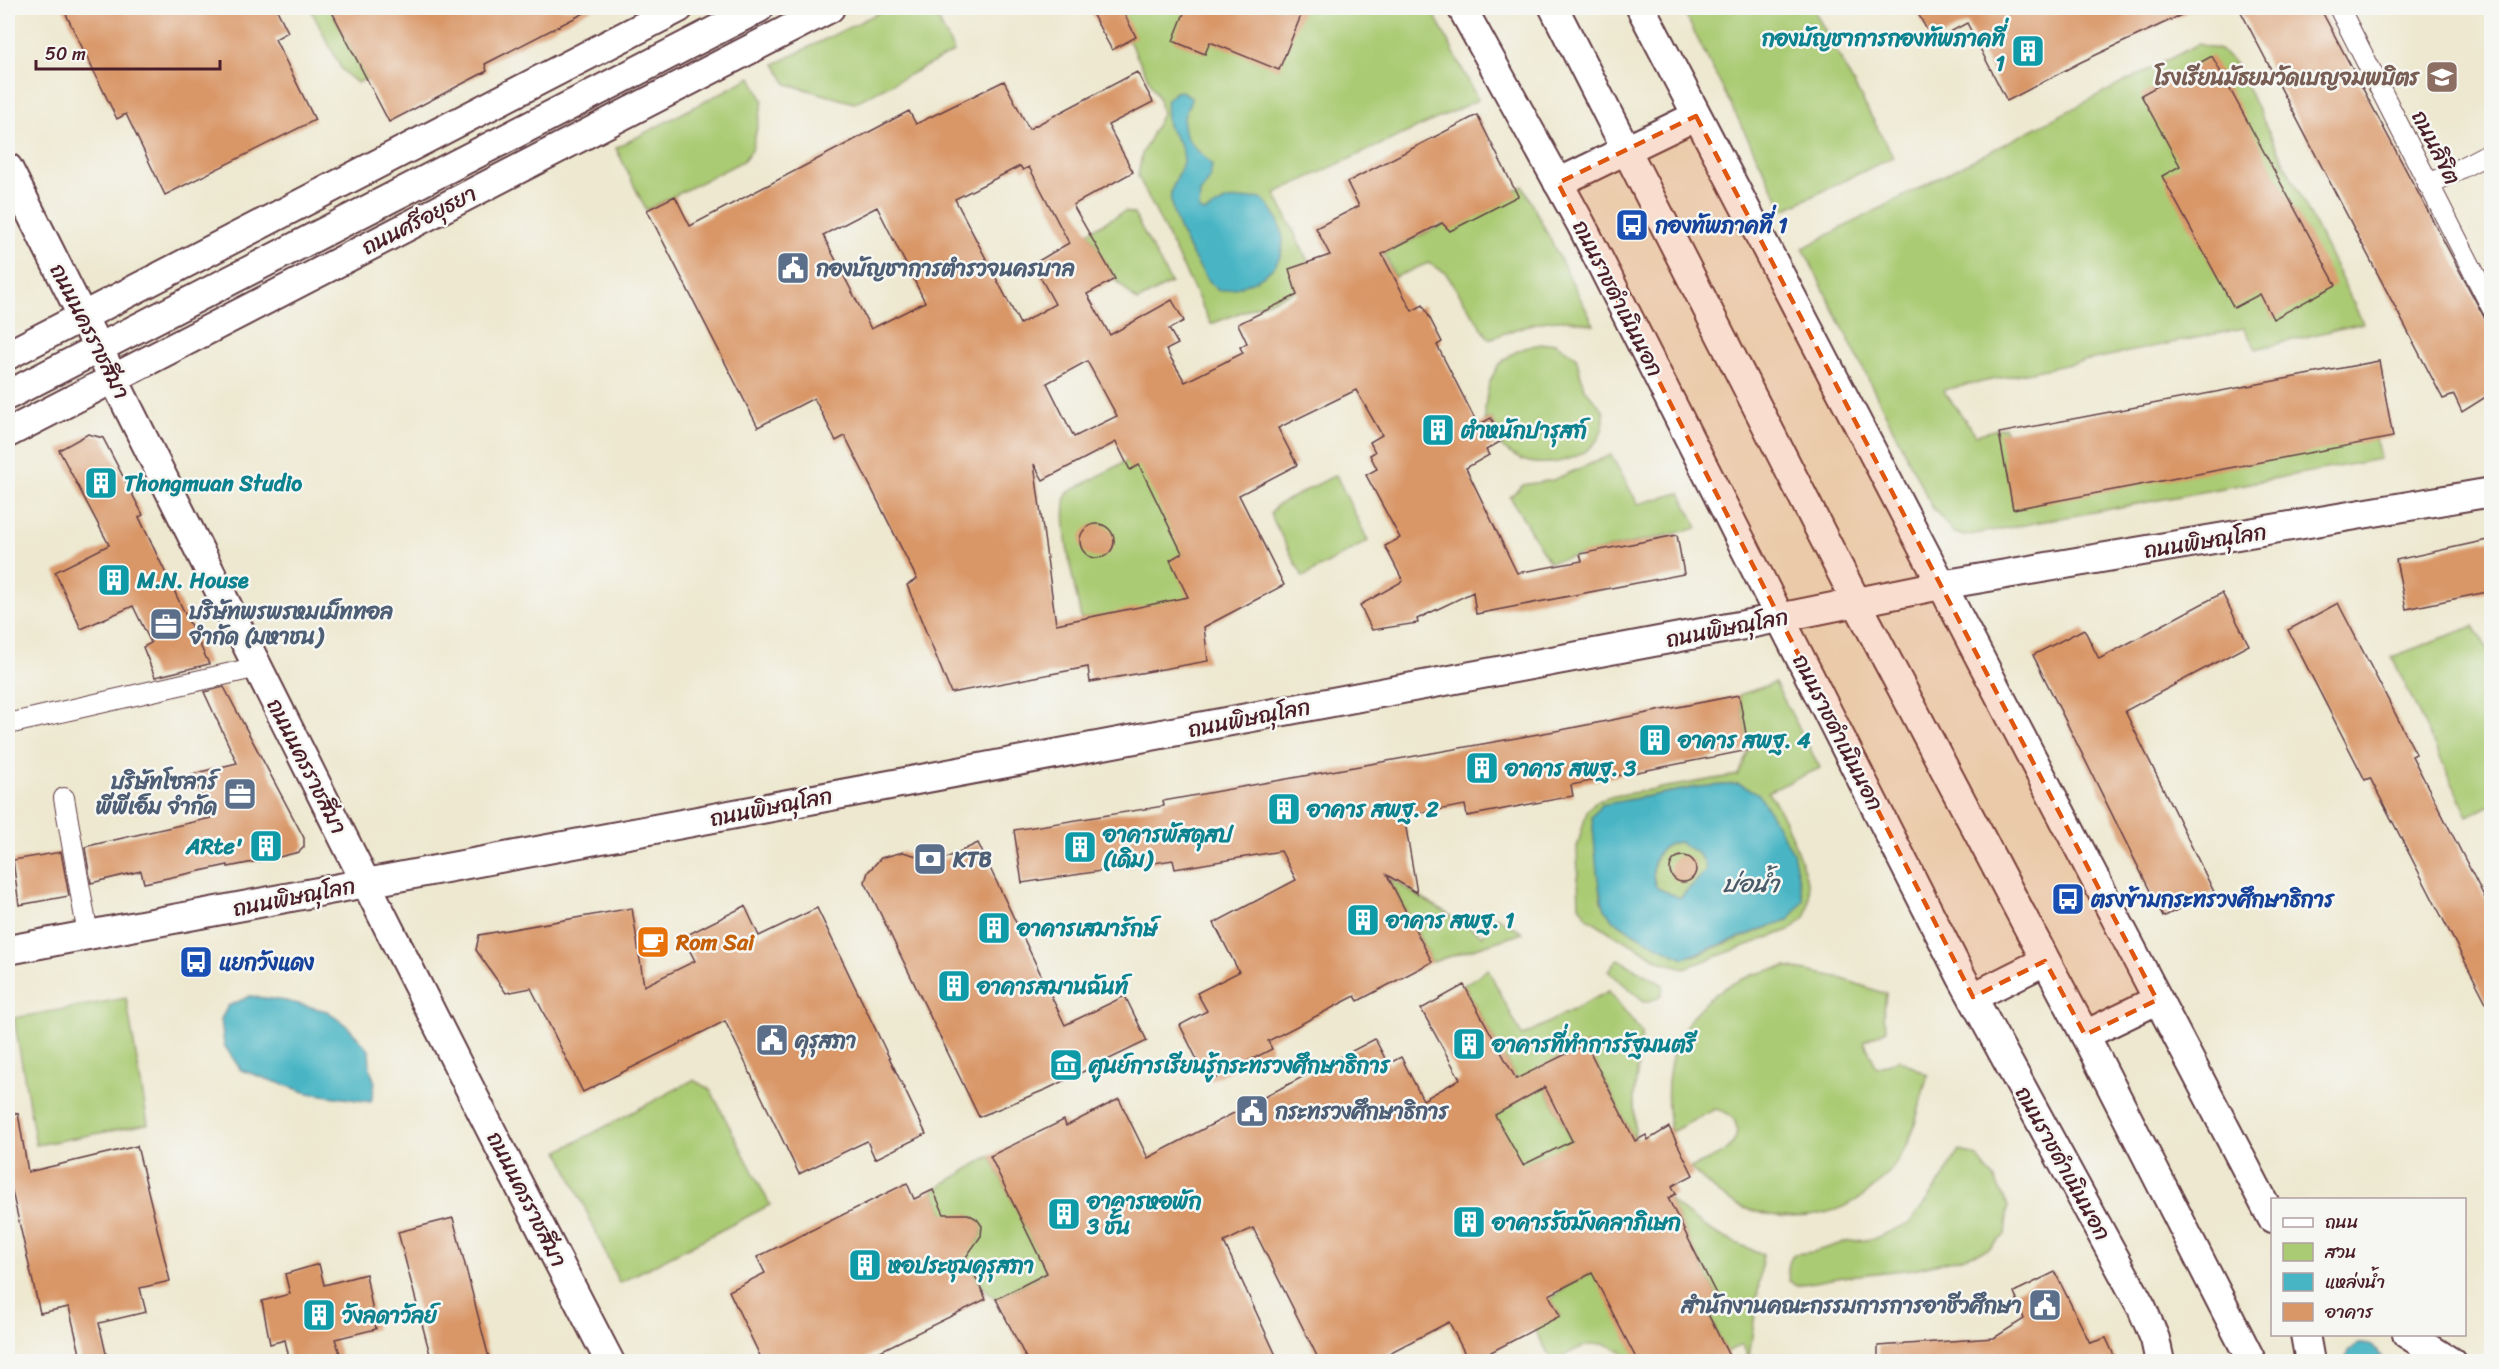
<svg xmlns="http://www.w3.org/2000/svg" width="2499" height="1369" font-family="Sriracha,'Playpen Sans Thai',sans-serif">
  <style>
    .green { fill: #aacb73; stroke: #7a754f; stroke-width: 1.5; fill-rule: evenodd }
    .water { fill: #48b5c4; stroke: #496a78; stroke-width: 1.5; fill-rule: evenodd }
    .building { fill: #d99768; fill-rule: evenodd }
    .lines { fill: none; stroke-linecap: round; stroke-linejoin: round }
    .street-casing { stroke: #623d44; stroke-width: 22 }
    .secondary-casing { stroke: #623d44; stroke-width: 32 }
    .street { stroke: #fff; stroke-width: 20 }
    .secondary { stroke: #fff; stroke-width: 28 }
    .marked { fill: #e0560e; fill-opacity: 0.2; stroke: #e0560e; stroke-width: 4.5; stroke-dasharray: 12 8; stroke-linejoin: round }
    .labels { text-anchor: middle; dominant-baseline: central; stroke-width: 5; stroke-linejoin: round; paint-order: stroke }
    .culture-label { font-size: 22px; font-weight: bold; fill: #0d838f; stroke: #f6f6f2; text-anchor: start }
    .education-label { font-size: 22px; font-weight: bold; fill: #785e54; stroke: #f6f6f2; text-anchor: end }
    .street-label { font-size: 22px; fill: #4a1f2b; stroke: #f6f6f2 }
    .transit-label { font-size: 22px; font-weight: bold; fill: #164399; stroke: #f6f6f2; text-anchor: start }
    .service-label { font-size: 22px; font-weight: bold; fill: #4e5e75; stroke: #f6f6f2; text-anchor: start }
    .food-label { font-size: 22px; font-weight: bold; fill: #c56008; stroke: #f6f6f2; text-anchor: start }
    .water-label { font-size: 24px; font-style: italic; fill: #495b68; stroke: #f6f6f2 }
  </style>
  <rect width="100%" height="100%" fill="#f6f6f2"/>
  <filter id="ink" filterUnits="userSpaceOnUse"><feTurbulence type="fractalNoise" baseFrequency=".0167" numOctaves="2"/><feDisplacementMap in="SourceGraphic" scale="12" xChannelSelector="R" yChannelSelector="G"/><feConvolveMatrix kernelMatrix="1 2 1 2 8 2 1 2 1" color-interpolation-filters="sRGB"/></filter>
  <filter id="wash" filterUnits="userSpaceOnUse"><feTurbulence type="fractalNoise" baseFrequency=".008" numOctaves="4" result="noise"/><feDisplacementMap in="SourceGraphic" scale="24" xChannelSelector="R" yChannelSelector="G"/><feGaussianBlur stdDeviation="1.35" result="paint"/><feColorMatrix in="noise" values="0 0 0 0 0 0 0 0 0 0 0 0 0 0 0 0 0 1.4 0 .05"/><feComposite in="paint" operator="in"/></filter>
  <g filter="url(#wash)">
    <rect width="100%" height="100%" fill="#ede8cf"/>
    <g class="green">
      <polygon points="310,8 330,8 367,79 357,83 342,70"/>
      <polygon points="888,8 949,8 936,15 954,52 854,103 787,84 775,64"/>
      <polygon points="1112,8 1431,8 1478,100 1275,193 1318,282 1211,324 1138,176 1142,154 1162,114 1159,99"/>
      <polygon points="1682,8 1813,8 1893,157 1784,210"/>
      <polygon points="2198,44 2220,50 2235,63 2363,323 2256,349 2244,328 1943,390 1976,435 2005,427 2021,499 2374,430 2380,459 1964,536 1953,532 1932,507 1803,248"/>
      <polygon points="751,77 763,101 752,150 743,161 646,210 616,148"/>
      <path d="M1523,186L1594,325C1584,323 1574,320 1565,320C1539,319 1513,330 1489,339L1445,272L1428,263L1395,277L1384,253Z"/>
      <polygon points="1125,211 1134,214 1171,283 1137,301 1115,279 1088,232"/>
      <path d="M1555,343L1576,357L1584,388L1603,410C1611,451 1562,468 1529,462C1516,459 1507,451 1497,443L1503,440L1491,418L1485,421C1484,371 1503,345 1555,343Z"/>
      <path d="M1141,453L1215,597L1081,619C1075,584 1058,526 1067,493Z"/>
      <polygon points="1611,455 1638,504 1680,493 1698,528 1549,562 1510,497 1523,485 1553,480"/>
      <polygon points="1336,475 1368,541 1303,577 1270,514 1277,505"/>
      <polygon points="2474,626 2491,655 2491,688 2482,692 2491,709 2492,804 2468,816 2392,657"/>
      <path d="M1775,683L1820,768L1768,792C1783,810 1806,869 1809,892C1810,900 1807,909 1806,916L1792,929L1685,968L1665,963L1611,933L1588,918L1579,905L1577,847L1587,811L1595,802L1614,796L1738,775L1749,750L1739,695ZM1738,784L1790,919L1693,956L1675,954L1627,928L1601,902L1592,817L1627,800L1698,787Z"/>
      <path d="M1679,842C1692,850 1705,854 1706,871L1680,898L1657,888C1647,868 1656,845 1679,842Z"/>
      <polygon points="1389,878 1483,936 1496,916 1523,933 1432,962"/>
      <path d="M1618,959L1663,985C1663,997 1656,1001 1644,1001L1608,971Z"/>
      <path d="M1786,967L1837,977L1886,994L1883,1018L1887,1030L1864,1041L1877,1068L1899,1059L1928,1075C1920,1099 1917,1127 1905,1149C1877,1199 1829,1224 1771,1215C1760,1213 1747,1210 1737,1205C1719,1195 1705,1182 1690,1168C1709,1159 1742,1151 1736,1125C1734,1115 1724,1111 1715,1109L1671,1132C1655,1043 1696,981 1786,967Z"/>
      <polygon points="1488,969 1522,1036 1609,991 1642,1033 1634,1097 1635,1141 1586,1044 1536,1070 1585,1166 1564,1177 1550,1152 1522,1166 1495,1115 1526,1097 1464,985"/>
      <polygon points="126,998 148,1124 36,1145 14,1018"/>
      <polygon points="693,1080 710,1089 770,1205 619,1283 559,1151"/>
      <path d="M1959,1150L1977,1157L1995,1180L2008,1206L2005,1235L1989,1249L1962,1258L1913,1269L1849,1276L1797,1285L1789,1281C1787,1271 1787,1262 1794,1254L1813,1252L1845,1242L1873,1239L1910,1223L1943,1178Z"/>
      <path d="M990,1156L1047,1272L996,1299L978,1282L963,1252C983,1242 991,1226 968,1214L947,1220L933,1190Z"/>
      <path d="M1668,1198C1697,1225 1726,1241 1763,1254L1749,1358L1742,1344L1727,1352L1705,1308L1719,1300Z"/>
      <path d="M1606,1265L1675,1361H1631C1615,1343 1598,1339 1575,1350C1567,1354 1561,1359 1553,1361L1534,1329L1560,1316L1551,1299L1567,1286Z"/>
    </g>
    <g class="water">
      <path d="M1181,91L1191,97C1191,105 1187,107 1185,114C1176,137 1199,150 1212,165L1210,179L1200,193L1199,210L1205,212L1227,200L1261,198C1273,208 1278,218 1282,233C1289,271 1250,287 1219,291C1202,279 1167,214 1171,193C1173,181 1186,166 1183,153C1181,142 1172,135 1168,125C1166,118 1167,108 1166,101L1175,92Z"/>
      <path d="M1738,784L1758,793L1793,852L1803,900L1790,919L1684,958C1667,950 1618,928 1608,914C1596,898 1595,840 1592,817L1601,805L1698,787ZM1679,842C1692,850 1705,854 1706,871L1680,898L1657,888C1647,868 1656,844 1679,842Z"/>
      <polygon points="250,996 286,1001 327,1011 348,1027 369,1050 370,1068 375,1083 371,1102 308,1093 241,1070 224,1045 221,1019 228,1006"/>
      <path d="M2358,1344C2371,1343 2380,1349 2383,1361H2344L2348,1352Z"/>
    </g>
    <g id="blocks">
      <g class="building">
        <polygon points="63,8 276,8 288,32 275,39 315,120 165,195 126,114 117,119"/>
        <polygon points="330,8 594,8 485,64 487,71 389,122"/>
        <polygon points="1089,8 1121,8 1136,37 1112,50"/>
        <polygon points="1186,8 1304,8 1279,70 1210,42 1205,54 1173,41"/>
        <polygon points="1915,8 2196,8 2081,62 2007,101 1967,23 1933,41"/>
        <polygon points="2239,8 2320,8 2492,332 2492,393 2462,412 2454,395 2443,399"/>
        <polygon points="2212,56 2336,285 2273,319 2260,294 2234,308 2162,176 2180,166 2141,95"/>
        <path d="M1137,72L1153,102L1108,125L1133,172L1073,205L1115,279L1087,294L1110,335L1172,300L1184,321L1169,329L1178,344L1166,350L1185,382L1243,353L1240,347L1247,343L1238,324L1297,295L1289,269L1330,255L1316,228L1359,206L1347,182L1477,115L1518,196L1450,231L1442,223L1382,254L1412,311L1423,305L1442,342L1437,345L1478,425L1491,418L1503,440L1486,450L1489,455L1466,468L1517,573L1582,561L1580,554L1677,535L1684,574L1476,614L1473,592L1417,619L1418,623L1372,630L1360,605L1403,581L1385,546L1400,538L1366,475L1377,469L1370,455L1375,452L1370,442L1382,435L1356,390L1278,428L1297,465L1239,495L1284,585L1204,627L1208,661L1090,682L1088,667L951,693L907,585L917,579L845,436L836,441L814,398L758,427L647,210L675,196L690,226L909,111L916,124L1004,81L1029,129ZM1020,166L1023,170L1029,167L1069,243L1033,264L1055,304L1020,324L955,199ZM877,207L925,302L871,329L823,235ZM1087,361L1117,416L1074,437L1047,383ZM1116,442L1130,470L1139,465L1182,553L1170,560L1188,597L1056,624L1034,464L1043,480Z"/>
        <polygon points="2379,361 2393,437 2013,509 1999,433"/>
        <polygon points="88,434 103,438 143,515 139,517 209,664 155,677 143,647 151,643 133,606 81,629 55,572 109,545 59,450"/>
        <circle cx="1097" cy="541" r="17"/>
        <polygon points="2492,539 2492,591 2406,609 2396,560"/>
        <polygon points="2222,593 2249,645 2125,711 2214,892 2163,917 2033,655 2084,629 2099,659"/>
        <polygon points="2338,603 2416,754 2412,756 2485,898 2492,894 2492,1014 2370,778 2365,780 2288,630"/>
        <polygon points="224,687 304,838 304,847 299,852 279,857 228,867 228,865 144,883 141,871 91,883 85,848 88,846 211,818 192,774 237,763 204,692"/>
        <polygon points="1739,695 1749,750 1571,785 1573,796 1467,816 1465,805 1404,816 1417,893 1387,875 1432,962 1358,1001 1355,996 1268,1041 1272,1049 1208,1082 1180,1025 1207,1011 1197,993 1239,972 1214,923 1296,880 1281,851 1175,869 1173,860 1022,883 1014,830 1164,806 1163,801 1561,730"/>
        <polygon points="978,843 1065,1025 1125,996 1147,1041 1047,1089 979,1117 865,882 868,872 881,858 903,852 938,862"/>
        <polygon points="61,852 69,896 19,905 13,860"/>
        <circle cx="1683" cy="869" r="13"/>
        <polygon points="745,906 759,936 817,908 926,1134 875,1159 867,1141 799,1174 725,1021 583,1092 531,988 506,993 476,950 479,935 632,908 644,986 695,961 683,937"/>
        <path d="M1464,985L1516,1079L1586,1044L1635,1141L1646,1135L1648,1140L1669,1127L1693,1175L1672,1186L1676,1194L1668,1198L1719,1300L1705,1308L1732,1362H1638L1592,1273L1549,1295L1560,1316L1472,1362H1469L1449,1322L1372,1362H1320L1253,1228L1224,1242L1279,1362H1028L996,1299L1047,1273L990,1156L1064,1120L1066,1126L1119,1099L1148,1158L1375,1039L1388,1064L1401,1057L1423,1100L1460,1079L1421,1009ZM1545,1087L1572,1141L1523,1165L1495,1115Z"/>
        <polygon points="18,1113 28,1172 137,1146 170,1281 140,1288 146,1312 99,1323 108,1362 82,1362 69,1307 40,1313 8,1174 8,1114"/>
        <polygon points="907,1183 914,1199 933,1190 944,1214 968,1214 977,1219 982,1226 981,1236 966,1257 986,1299 858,1362 763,1362 729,1291 765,1273 757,1257"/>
        <polygon points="453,1218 490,1362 432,1362 398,1232"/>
        <polygon points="319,1264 324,1285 366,1274 376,1329 335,1339 343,1362 290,1362 285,1340 270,1344 262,1301 290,1294 285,1274"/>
        <polygon points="2055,1272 2090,1343 2106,1338 2117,1362 1878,1362 1878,1346 1994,1338 2024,1319 2014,1292"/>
      </g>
    </g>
  </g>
  <g filter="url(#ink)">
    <use href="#blocks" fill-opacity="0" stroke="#623d44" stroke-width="1.5"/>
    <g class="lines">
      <g class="street-casing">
        <g id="street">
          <polyline points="2339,8 2492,308"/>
          <polyline points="2428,185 2492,152"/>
          <polyline points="8,724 258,667"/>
          <polyline points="64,798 88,935"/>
        </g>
      </g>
      <g class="secondary-casing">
        <g id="secondary">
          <polyline points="1462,8 1581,224 1961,976 2142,1308 2155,1339 2160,1362"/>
          <polyline points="1554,8 1857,603 2085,1035 2252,1362"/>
          <polyline points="1641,8 2272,1218"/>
          <path d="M8,168C208,566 405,966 610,1362"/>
          <polyline points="1558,183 1696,116"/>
          <polyline points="8,355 679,8"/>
          <polyline points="8,395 759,8"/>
          <polyline points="8,433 830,8"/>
          <polyline points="8,950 1744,625 1941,585 2492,492"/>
          <polyline points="1973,997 2045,961"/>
          <polyline points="2085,1035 2157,1000"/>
          <polyline points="2305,1334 2310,1362"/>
          <polyline points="2407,1334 2451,1362"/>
        </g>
      </g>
      <use href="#street" class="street"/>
      <use href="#secondary" class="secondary"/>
    </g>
  </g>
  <path class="marked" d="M1696,116L2157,1000L2085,1035L2045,961L1973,997L1558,183Z"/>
  <defs>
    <g id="building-square" transform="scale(1.725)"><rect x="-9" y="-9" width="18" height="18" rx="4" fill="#0f9aa8" stroke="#f6f6f2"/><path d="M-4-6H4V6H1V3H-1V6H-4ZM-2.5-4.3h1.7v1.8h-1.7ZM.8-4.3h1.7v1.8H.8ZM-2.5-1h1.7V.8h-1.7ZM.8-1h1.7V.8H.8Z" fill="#fff"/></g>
    <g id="school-square" transform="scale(1.725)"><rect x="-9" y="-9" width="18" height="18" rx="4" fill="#8d6e63" stroke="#f6f6f2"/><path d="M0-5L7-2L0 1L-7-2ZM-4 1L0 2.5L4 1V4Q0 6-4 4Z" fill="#fff"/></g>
    <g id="bus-square" transform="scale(1.725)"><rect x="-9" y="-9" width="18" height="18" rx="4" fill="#1a4fb4" stroke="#f6f6f2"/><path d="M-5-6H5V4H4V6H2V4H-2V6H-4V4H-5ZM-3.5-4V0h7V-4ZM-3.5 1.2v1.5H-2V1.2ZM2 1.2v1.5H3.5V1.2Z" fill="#fff"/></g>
    <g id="civic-square" transform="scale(1.725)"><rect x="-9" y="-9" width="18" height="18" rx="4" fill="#5c6f8a" stroke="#f6f6f2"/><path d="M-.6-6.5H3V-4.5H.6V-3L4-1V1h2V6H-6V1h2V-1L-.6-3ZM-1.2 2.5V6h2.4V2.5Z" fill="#fff"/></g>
    <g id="office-square" transform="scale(1.725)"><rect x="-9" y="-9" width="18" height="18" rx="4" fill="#5c6f8a" stroke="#f6f6f2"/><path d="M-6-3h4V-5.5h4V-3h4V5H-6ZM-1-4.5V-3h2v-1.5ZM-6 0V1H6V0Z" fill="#fff"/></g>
    <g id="bank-square" transform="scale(1.725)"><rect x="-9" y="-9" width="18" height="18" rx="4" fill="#5c6f8a" stroke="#f6f6f2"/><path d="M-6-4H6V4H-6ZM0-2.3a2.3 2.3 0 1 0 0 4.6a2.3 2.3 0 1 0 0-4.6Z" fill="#fff"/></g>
    <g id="cafe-square" transform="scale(1.725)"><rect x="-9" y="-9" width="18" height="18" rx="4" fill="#e8710a" stroke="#f6f6f2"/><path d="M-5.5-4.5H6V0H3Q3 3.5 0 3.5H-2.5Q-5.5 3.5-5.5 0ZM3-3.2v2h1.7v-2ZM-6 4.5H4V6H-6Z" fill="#fff"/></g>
    <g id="museum-square" transform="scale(1.725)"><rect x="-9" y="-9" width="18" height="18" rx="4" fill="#0f9aa8" stroke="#f6f6f2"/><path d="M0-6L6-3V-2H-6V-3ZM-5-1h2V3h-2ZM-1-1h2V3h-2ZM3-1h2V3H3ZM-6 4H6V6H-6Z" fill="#fff"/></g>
  </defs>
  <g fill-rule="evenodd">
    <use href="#building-square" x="2028" y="51"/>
    <use href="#school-square" x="2442" y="77"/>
    <use href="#bus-square" x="1632" y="225"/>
    <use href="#civic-square" x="793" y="268"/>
    <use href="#building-square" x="1438" y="430"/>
    <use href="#building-square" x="101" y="483"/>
    <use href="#building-square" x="114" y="580"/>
    <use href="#office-square" x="166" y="624"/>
    <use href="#building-square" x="1655" y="740"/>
    <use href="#building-square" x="1482" y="768"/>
    <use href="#office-square" x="240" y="794"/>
    <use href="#building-square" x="1284" y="809"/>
    <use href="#building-square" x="266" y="846"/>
    <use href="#building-square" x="1080" y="847"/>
    <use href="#bank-square" x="930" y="859"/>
    <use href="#bus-square" x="2068" y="899"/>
    <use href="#building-square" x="1363" y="920"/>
    <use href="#building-square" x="994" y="928"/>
    <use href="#cafe-square" x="653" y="942"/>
    <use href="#bus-square" x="196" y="962"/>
    <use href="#building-square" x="954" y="986"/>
    <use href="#civic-square" x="772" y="1040"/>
    <use href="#building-square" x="1469" y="1044"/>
    <use href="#museum-square" x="1066" y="1065"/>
    <use href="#civic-square" x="1252" y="1111"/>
    <use href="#building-square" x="1064" y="1214"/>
    <use href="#building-square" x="1469" y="1222"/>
    <use href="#building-square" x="865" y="1265"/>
    <use href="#civic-square" x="2045" y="1305"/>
    <use href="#building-square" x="319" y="1315"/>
  </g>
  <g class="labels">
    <g class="culture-label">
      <text x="2005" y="38" text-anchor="end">กองบัญชาการกองทัพภาคที่<tspan x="2005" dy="25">1</tspan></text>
      <text x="1461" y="430">ตำหนักปารุสก์</text>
      <text x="124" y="483">Thongmuan Studio</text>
      <text x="137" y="580">M.N. House</text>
      <text x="1678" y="740">อาคาร สพฐ. 4</text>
      <text x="1505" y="768">อาคาร สพฐ. 3</text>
      <text x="1307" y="809">อาคาร สพฐ. 2</text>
      <text x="1103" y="834">อาคารพัสดุสป<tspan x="1103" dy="25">(เดิม)</tspan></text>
      <text x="243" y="846" text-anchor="end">ARte'</text>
      <text x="1386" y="920">อาคาร สพฐ. 1</text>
      <text x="1017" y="928">อาคารเสมารักษ์</text>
      <text x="977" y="986">อาคารสมานฉันท์</text>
      <text x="1492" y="1044">อาคารที่ทำการรัฐมนตรี</text>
      <text x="1089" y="1065">ศูนย์การเรียนรู้กระทรวงศึกษาธิการ</text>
      <text x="1087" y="1201">อาคารหอพัก<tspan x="1087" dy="25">3 ชั้น</tspan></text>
      <text x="1492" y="1222">อาคารรัชมังคลาภิเษก</text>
      <text x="888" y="1265">หอประชุมคุรุสภา</text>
      <text x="342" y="1315">วังลดาวัลย์</text>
    </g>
    <g class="education-label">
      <text x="2419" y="77">โรงเรียนมัธยมวัดเบญจมพบิตร</text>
    </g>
    <g class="street-label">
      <text transform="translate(2436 147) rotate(63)">ถนนลิขิต</text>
      <text transform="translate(419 220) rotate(-27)">ถนนศรีอยุธยา</text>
      <text transform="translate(1618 298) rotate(63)">ถนนราชดำเนินนอก</text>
      <text transform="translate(90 331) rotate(63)">ถนนนครราชสีมา</text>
      <text transform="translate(2205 541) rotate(-9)">ถนนพิษณุโลก</text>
      <text transform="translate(1727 628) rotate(-11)">ถนนพิษณุโลก</text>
      <text transform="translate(1249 718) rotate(-11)">ถนนพิษณุโลก</text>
      <text transform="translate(1838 732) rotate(63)">ถนนราชดำเนินนอก</text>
      <text transform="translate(307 766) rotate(63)">ถนนนครราชสีมา</text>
      <text transform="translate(771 807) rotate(-11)">ถนนพิษณุโลก</text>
      <text transform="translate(294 897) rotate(-11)">ถนนพิษณุโลก</text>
      <text transform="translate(2063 1163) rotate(61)">ถนนราชดำเนินนอก</text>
      <text transform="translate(527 1199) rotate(63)">ถนนนครราชสีมา</text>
    </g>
    <g class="transit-label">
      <text x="1655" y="225">กองทัพภาคที่ 1</text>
      <text x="2091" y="899">ตรงข้ามกระทรวงศึกษาธิการ</text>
      <text x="219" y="962">แยกวังแดง</text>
    </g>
    <g class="service-label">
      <text x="816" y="268">กองบัญชาการตำรวจนครบาล</text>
      <text x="189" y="611">บริษัทพรพรหมเม็ททอล<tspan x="189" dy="25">จำกัด (มหาชน)</tspan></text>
      <text x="217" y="781" text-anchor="end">บริษัทโซลาร์<tspan x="217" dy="25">พีพีเอ็ม จำกัด</tspan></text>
      <text x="953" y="859">KTB</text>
      <text x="795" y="1040">คุรุสภา</text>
      <text x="1275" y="1111">กระทรวงศึกษาธิการ</text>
      <text x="2022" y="1305" text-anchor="end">สำนักงานคณะกรรมการการอาชีวศึกษา</text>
    </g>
    <g class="food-label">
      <text x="676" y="942">Rom Sai</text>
    </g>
    <g class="water-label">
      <text x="1751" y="884">บ่อน้ำ</text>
    </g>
  </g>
  <rect width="2499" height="1369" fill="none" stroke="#f6f6f2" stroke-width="30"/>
  <rect x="2271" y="1198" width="195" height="138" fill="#f6f6f2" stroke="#b1a0a2" stroke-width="1.5"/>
  <rect x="2283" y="1218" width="30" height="9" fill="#ffffff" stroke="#b1a0a2" stroke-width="1.5"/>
  <text x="2325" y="1228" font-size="18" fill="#4a1f2b">ถนน</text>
  <rect x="2283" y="1243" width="30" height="18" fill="#aacb73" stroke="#b1a0a2" stroke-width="1.5"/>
  <text x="2325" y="1258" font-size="18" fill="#4a1f2b">สวน</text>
  <rect x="2283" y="1273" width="30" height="18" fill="#48b5c4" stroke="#b1a0a2" stroke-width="1.5"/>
  <text x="2325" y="1288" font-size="18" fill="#4a1f2b">แหล่งน้ำ</text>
  <rect x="2283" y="1303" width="30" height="18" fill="#d99768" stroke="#b1a0a2" stroke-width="1.5"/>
  <text x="2325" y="1318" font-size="18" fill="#4a1f2b">อาคาร</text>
  <path d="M36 60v9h184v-9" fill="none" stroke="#4a1f2b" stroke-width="3"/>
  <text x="45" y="60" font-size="18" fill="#4a1f2b" stroke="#f6f6f2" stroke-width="4.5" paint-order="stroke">50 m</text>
</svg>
